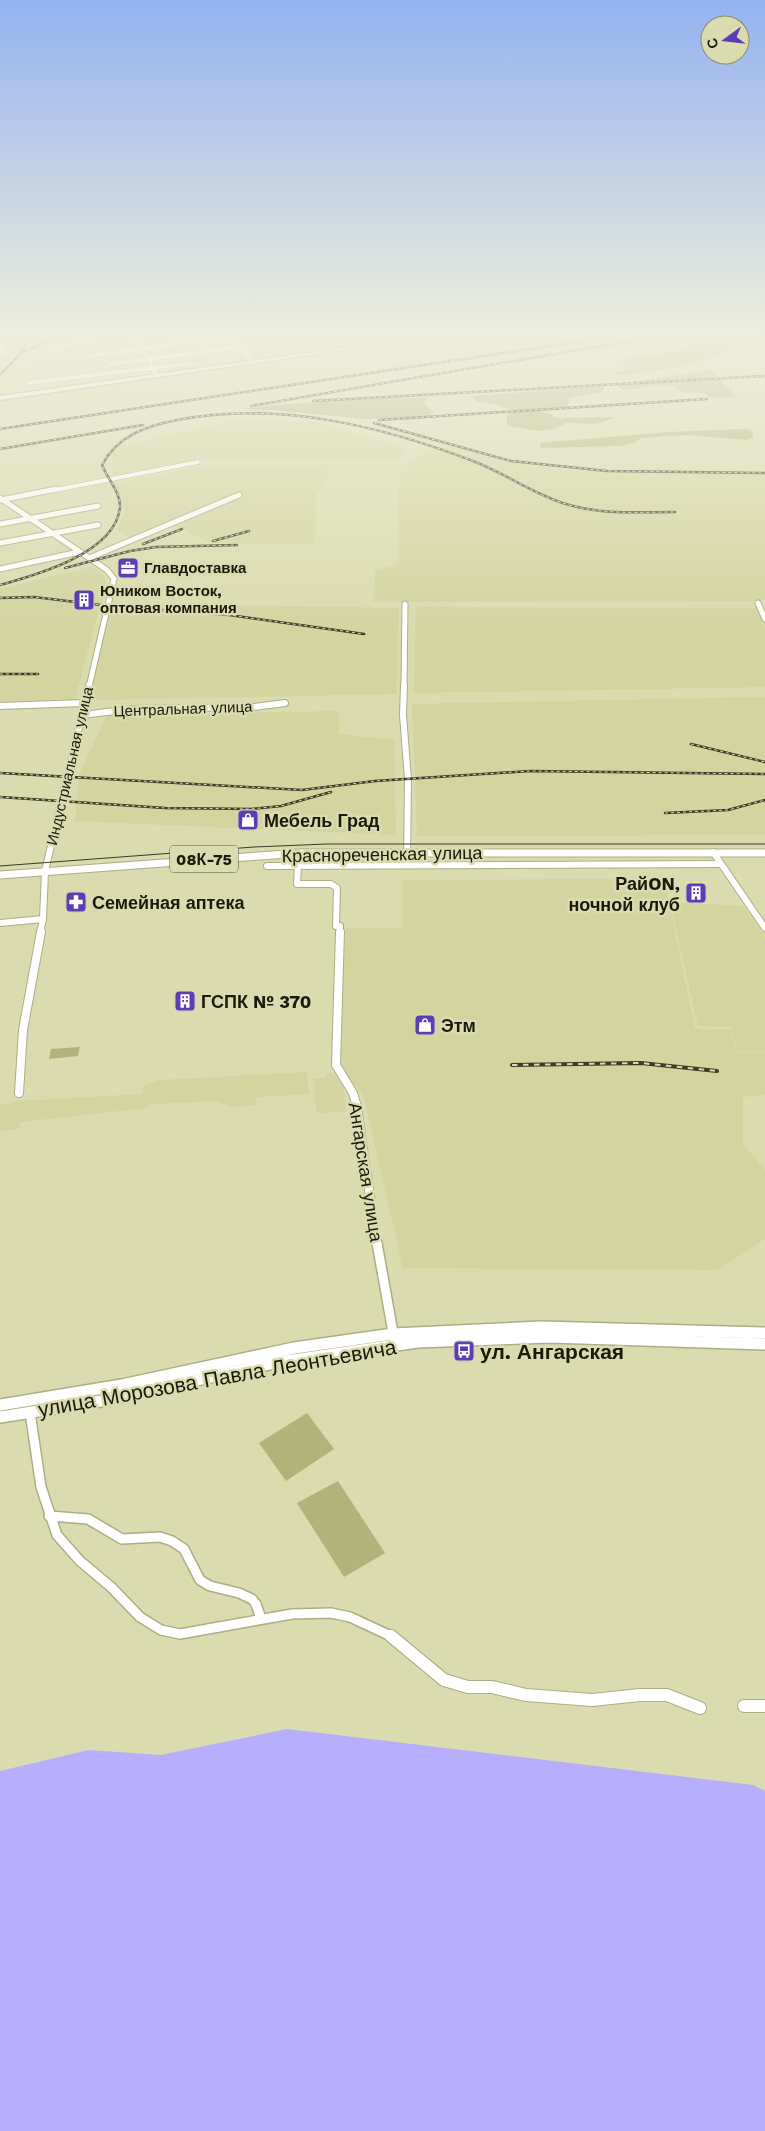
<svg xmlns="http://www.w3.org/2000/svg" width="765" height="2131" font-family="'Work Sans',sans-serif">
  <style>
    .built { fill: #d3d4a0 }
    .green { fill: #b1b37a }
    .water { fill: #b8aefe }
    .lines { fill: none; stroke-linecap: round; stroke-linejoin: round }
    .stream { stroke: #b8aefe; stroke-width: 1 }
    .minor-far5-casing { stroke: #acae83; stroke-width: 5 }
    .minor-far4-casing { stroke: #acae83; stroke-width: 7 }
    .minor-far3-casing { stroke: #acae83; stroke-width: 8 }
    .minor-far2-casing { stroke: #acae83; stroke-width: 10 }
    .minor-far1-casing { stroke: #acae83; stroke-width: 12 }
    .minor-casing { stroke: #acae83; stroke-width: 14 }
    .major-far1-casing { stroke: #acae83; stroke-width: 9 }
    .major-casing { stroke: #acae83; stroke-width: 14 }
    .highway-casing { stroke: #acae83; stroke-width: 3 }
    .minor-far5 { stroke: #fff; stroke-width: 4 }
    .minor-far4 { stroke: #fff; stroke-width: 5 }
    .minor-far3 { stroke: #fff; stroke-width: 6 }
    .minor-far2 { stroke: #fff; stroke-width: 8 }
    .minor-far1 { stroke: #fff; stroke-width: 9 }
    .minor { stroke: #fff; stroke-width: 12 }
    .major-far1 { stroke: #fff; stroke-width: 7 }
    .major { stroke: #fff; stroke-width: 11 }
    .highway { fill: #fff; fill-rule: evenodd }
    .tram { stroke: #3b3b26; stroke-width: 1 }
    .rail-far1-casing { stroke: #3b3b26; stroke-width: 2.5 }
    .rail-casing { stroke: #3b3b26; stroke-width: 4 }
    .rail-far1 { stroke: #dadbaf; stroke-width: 1; stroke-dasharray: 3; stroke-linecap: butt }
    .rail { stroke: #dadbaf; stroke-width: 2; stroke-dasharray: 5.5; stroke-linecap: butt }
    .labels { text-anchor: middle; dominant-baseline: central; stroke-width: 5; stroke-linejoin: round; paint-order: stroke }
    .far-poi-label { font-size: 15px; font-weight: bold; fill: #1a1a09; stroke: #dadbaf; text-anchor: start }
    .far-street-label { font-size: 15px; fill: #1a1a09; stroke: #dadbaf }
    .shield { fill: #dadbaf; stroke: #54543b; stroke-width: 1 }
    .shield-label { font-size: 16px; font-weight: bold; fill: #1a1a09 }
    .poi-label { font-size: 18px; font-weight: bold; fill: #1a1a09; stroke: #dadbaf; text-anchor: start }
    .street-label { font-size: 18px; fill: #1a1a09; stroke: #dadbaf }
    .near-poi-label { font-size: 21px; font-weight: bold; fill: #1a1a09; stroke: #dadbaf; text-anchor: start }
    .near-street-label { font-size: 21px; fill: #1a1a09; stroke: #dadbaf }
  </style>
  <rect width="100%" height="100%" fill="#dadbaf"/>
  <g class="built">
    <polygon points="230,422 317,422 409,449 396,459 199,460 112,477 112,458 124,445"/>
    <polygon points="447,444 509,461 559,469 635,473 765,474 765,601 374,602 375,571 398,563 399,477 418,456"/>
    <polygon points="328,465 327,481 316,495 315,543 211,543 174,526 137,541 116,530 123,516 124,506 113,483 203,466"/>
    <polygon points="93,566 103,574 106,582 75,699 0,701 0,589"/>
    <polygon points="109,603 399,608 396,694 88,700"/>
    <polygon points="416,607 756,608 765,629 765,687 414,693"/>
    <polygon points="765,697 765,835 417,836 412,704"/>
    <polygon points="339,711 339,734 394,740 396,835 75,821 79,775 107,715"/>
    <polygon points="664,879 695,1029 731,1030 737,1053 765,1053 765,1095 743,1097 743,1144 765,1170 765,1239 718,1270 403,1268 364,1097 341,1068 345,928 402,928 402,880"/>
    <polygon points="670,902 743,906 765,938 765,1052 738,1052 731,1027 698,1026"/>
    <polygon points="307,1072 309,1094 257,1097 255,1105 233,1107 215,1101 151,1104 146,1108 20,1122 19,1129 0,1131 0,1105 19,1101 142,1094 144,1085 161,1080"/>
    <polygon points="334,1073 344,1089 346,1112 316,1113 314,1079 326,1078 327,1074"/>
  </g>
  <g class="green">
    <path d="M712,335H725V337L719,341L730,347V349C714,362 639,375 617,375V372L627,369L620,360L685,349L690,346L686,341Z"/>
    <path d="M711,370L736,397L710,398L704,393C693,392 682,395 673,386H652L624,390L616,386L637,381Z"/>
    <polygon points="601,386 605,388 601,393 569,398 568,407 544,408 540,411 552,415 554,418 609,417 615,418 596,424 566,423 553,429 538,431 509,426 507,424 507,415 512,410 497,405 476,401 472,396"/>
    <polygon points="378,398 428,398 424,403 434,412 428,416 367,419 274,410 245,409 275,405"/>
    <polygon points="742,429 749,429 753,432 753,438 748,440 685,435 641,438 634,443 620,446 541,448 540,443 669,432"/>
    <polygon points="80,1047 78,1056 49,1059 51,1049"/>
    <polygon points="307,1413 334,1449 286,1481 259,1443"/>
    <polygon points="338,1481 385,1553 344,1577 297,1503"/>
  </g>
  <polygon class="water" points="287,1729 753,1785 765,1791 765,2131 0,2131 0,1771 89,1750 161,1755"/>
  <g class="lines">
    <g class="stream">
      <polyline points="251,356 299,349 307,352"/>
      <polyline points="311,356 320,357 466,335"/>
      <polyline points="0,359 67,361 127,369"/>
      <polyline points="191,362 248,357"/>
      <polyline points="161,365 186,362"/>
    </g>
    <g class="minor-far5-casing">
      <g id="minor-far5">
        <polyline points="131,335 150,359 152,368 157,375"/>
        <polyline points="227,335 254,362"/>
        <polyline points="131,336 162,335"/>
        <polyline points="0,345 4,351 0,354"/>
        <polyline points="49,350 106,335"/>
        <polyline points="90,356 230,337"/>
        <polyline points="111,364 240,347"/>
        <polyline points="29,383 192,363"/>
        <polyline points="50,491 198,462"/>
      </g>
    </g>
    <g class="minor-far4-casing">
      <g id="minor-far4">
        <polyline points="0,498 107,570 114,579 89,687"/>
        <polyline points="1,500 56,489"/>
        <polyline points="0,524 98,506"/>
        <polyline points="0,543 98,525"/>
        <polyline points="89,558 239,495"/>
        <polyline points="0,569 79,552"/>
        <polyline points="758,603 765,619"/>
        <polyline points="404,687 405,604"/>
      </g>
    </g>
    <g class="minor-far3-casing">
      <g id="minor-far3">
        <polyline points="404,685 403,715 408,779 407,864"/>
        <polyline points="0,706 84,703"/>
        <polyline points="82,715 132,709 254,707 285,703"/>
        <polyline points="713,852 765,928"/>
        <polyline points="298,865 297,884 331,884 337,888 336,926 340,926 340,933"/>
        <polyline points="267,866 720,864"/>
        <polyline points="0,923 43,919"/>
        <polyline points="40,933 43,919 45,871 89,685"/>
      </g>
    </g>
    <g class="minor-far2-casing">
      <g id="minor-far2">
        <polyline points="340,932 336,1065 353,1093 357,1107 377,1245"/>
        <polyline points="19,1093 23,1030 41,932"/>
      </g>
    </g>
    <g class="minor-far1-casing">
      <g id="minor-far1">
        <polyline points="377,1243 394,1338"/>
        <polyline points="30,1412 41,1487 57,1535 80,1561 111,1587 140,1617 161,1630 180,1634 292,1614 331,1613 350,1617 393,1637"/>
        <polyline points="49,1516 88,1519 122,1539 160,1537 172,1541 184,1549 200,1580 210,1586 239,1593 252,1599 256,1604 261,1619"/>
      </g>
    </g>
    <g class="minor-casing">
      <g id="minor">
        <polyline points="391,1636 444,1680 468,1687 492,1687 526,1695 592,1700 640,1695 667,1695 700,1708"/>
        <polyline points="744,1706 765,1706"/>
      </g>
    </g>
    <g class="major-far1-casing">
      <polyline id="major-far1" points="0,875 300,853 765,853"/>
    </g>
    <g class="major-casing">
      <g id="major">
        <polyline points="0,1405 122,1385 294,1348 393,1334 541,1327 765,1333"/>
        <polyline points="0,1417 101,1401 279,1362 418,1342 551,1337 765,1344"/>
      </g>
    </g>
    <g class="highway-casing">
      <polygon id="highway" points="436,335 447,335 0,400 0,396"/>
    </g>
    <use href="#minor-far5" class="minor-far5"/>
    <use href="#minor-far4" class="minor-far4"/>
    <use href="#minor-far3" class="minor-far3"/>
    <use href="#minor-far2" class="minor-far2"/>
    <use href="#minor-far1" class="minor-far1"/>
    <use href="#minor" class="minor"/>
    <use href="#major-far1" class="major-far1"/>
    <use href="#major" class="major"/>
    <use href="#highway" class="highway"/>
    <polyline class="tram" points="0,866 254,847 327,844 765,844"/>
    <g class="rail-far1-casing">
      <g id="rail-far1">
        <polyline points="20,353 26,343 22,335"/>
        <polyline points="0,375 22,352 66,335"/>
        <polyline points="313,401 765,376"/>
        <polyline points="251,406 665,335"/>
        <polyline points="379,420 707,399"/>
        <polyline points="374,423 511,461 607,471 765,473"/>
        <polyline points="0,429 622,335"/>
        <polyline points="0,449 143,425"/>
        <polyline points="213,541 249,531"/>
        <polyline points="143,544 182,529"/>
        <polyline points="65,568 130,551 156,547 237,545"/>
        <path d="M0,585C36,575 116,553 120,507C121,493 107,478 102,465C117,436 146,426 177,420C277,401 379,425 473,461C505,473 533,494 566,504C601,515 639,512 675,512"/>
        <polyline points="0,598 34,597 109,606 229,615 364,634"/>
        <polyline points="0,674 38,674"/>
        <polyline points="691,744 765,762"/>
        <polyline points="0,773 302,790 375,781 530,771 765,774"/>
        <polyline points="0,797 165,808 251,809 281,806 331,792"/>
        <polyline points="665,813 728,810 765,800"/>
      </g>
    </g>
    <g class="rail-casing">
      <polyline id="rail" points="512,1065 641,1063 717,1071"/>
    </g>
    <use href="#rail-far1" class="rail-far1"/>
    <use href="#rail" class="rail"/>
  </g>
  <linearGradient id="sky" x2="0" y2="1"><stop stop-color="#95b2f1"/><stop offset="0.53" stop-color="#eeefdb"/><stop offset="1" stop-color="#eeefdb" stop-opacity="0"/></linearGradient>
  <rect width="765" height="633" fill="url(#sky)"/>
  <defs>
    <g id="office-square" transform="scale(1.125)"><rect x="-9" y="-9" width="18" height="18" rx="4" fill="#5b3db5" stroke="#dadbaf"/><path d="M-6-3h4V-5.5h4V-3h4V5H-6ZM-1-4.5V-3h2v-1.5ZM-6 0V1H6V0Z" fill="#fff"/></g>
    <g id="building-square" transform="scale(1.125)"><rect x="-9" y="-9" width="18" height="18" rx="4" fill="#5b3db5" stroke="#dadbaf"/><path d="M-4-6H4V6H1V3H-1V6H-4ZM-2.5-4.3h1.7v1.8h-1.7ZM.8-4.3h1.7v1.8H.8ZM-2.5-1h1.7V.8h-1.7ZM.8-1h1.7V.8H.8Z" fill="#fff"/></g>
    <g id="shop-square" transform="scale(1.125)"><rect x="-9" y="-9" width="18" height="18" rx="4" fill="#5b3db5" stroke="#dadbaf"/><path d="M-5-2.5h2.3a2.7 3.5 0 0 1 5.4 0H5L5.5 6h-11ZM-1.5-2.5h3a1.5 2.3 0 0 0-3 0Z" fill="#fff"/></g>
    <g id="pharmacy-square" transform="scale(1.125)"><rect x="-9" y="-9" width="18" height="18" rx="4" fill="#5b3db5" stroke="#dadbaf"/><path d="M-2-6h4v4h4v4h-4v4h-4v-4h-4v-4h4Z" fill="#fff"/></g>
    <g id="bus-square" transform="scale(1.125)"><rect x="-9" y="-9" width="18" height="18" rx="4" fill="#5b3db5" stroke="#dadbaf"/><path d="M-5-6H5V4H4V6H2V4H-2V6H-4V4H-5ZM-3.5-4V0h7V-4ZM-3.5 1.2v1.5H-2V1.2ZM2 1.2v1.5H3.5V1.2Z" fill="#fff"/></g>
  </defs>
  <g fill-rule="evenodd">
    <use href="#office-square" x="128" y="568"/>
    <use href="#building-square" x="84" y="600"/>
    <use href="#shop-square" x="248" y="820"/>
    <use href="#building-square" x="696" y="893"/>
    <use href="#pharmacy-square" x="76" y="902"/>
    <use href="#building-square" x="185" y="1001"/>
    <use href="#shop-square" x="425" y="1025"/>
    <use href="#bus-square" x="464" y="1351"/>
  </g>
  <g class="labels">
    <g class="far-poi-label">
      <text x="144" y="568">Главдоставка</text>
      <text x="100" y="591">Юником Восток,<tspan x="100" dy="17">оптовая компания</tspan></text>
    </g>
    <g class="far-street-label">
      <text transform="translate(183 709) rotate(-2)">Центральная улица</text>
      <text transform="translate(70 766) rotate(-77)">Индустриальная улица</text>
    </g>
    <rect class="shield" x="170" y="845.5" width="68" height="27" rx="4"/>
    <g class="shield-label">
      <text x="204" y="859">08К-75</text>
    </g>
    <g class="poi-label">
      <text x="264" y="820">Мебель Град</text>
      <text x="680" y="883" text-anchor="end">РайON,<tspan x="680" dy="21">ночной клуб</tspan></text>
      <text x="92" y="902">Семейная аптека</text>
      <text x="201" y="1001">ГСПК № 370</text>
      <text x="441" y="1025">Этм</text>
    </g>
    <g class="street-label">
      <text transform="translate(382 854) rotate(-1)">Краснореченская улица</text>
      <text transform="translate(366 1172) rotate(81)">Ангарская улица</text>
    </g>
    <g class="near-poi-label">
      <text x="480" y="1351">ул. Ангарская</text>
    </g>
    <g class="near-street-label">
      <text transform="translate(217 1378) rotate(-10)">улица Морозова Павла Леонтьевича</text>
    </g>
  </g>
  <g transform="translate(725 40) rotate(255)"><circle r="24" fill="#dadbaf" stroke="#8d8e6d"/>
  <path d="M0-4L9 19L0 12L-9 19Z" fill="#5b3db5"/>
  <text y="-8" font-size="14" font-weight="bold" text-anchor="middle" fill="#1a1a09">С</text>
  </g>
</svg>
